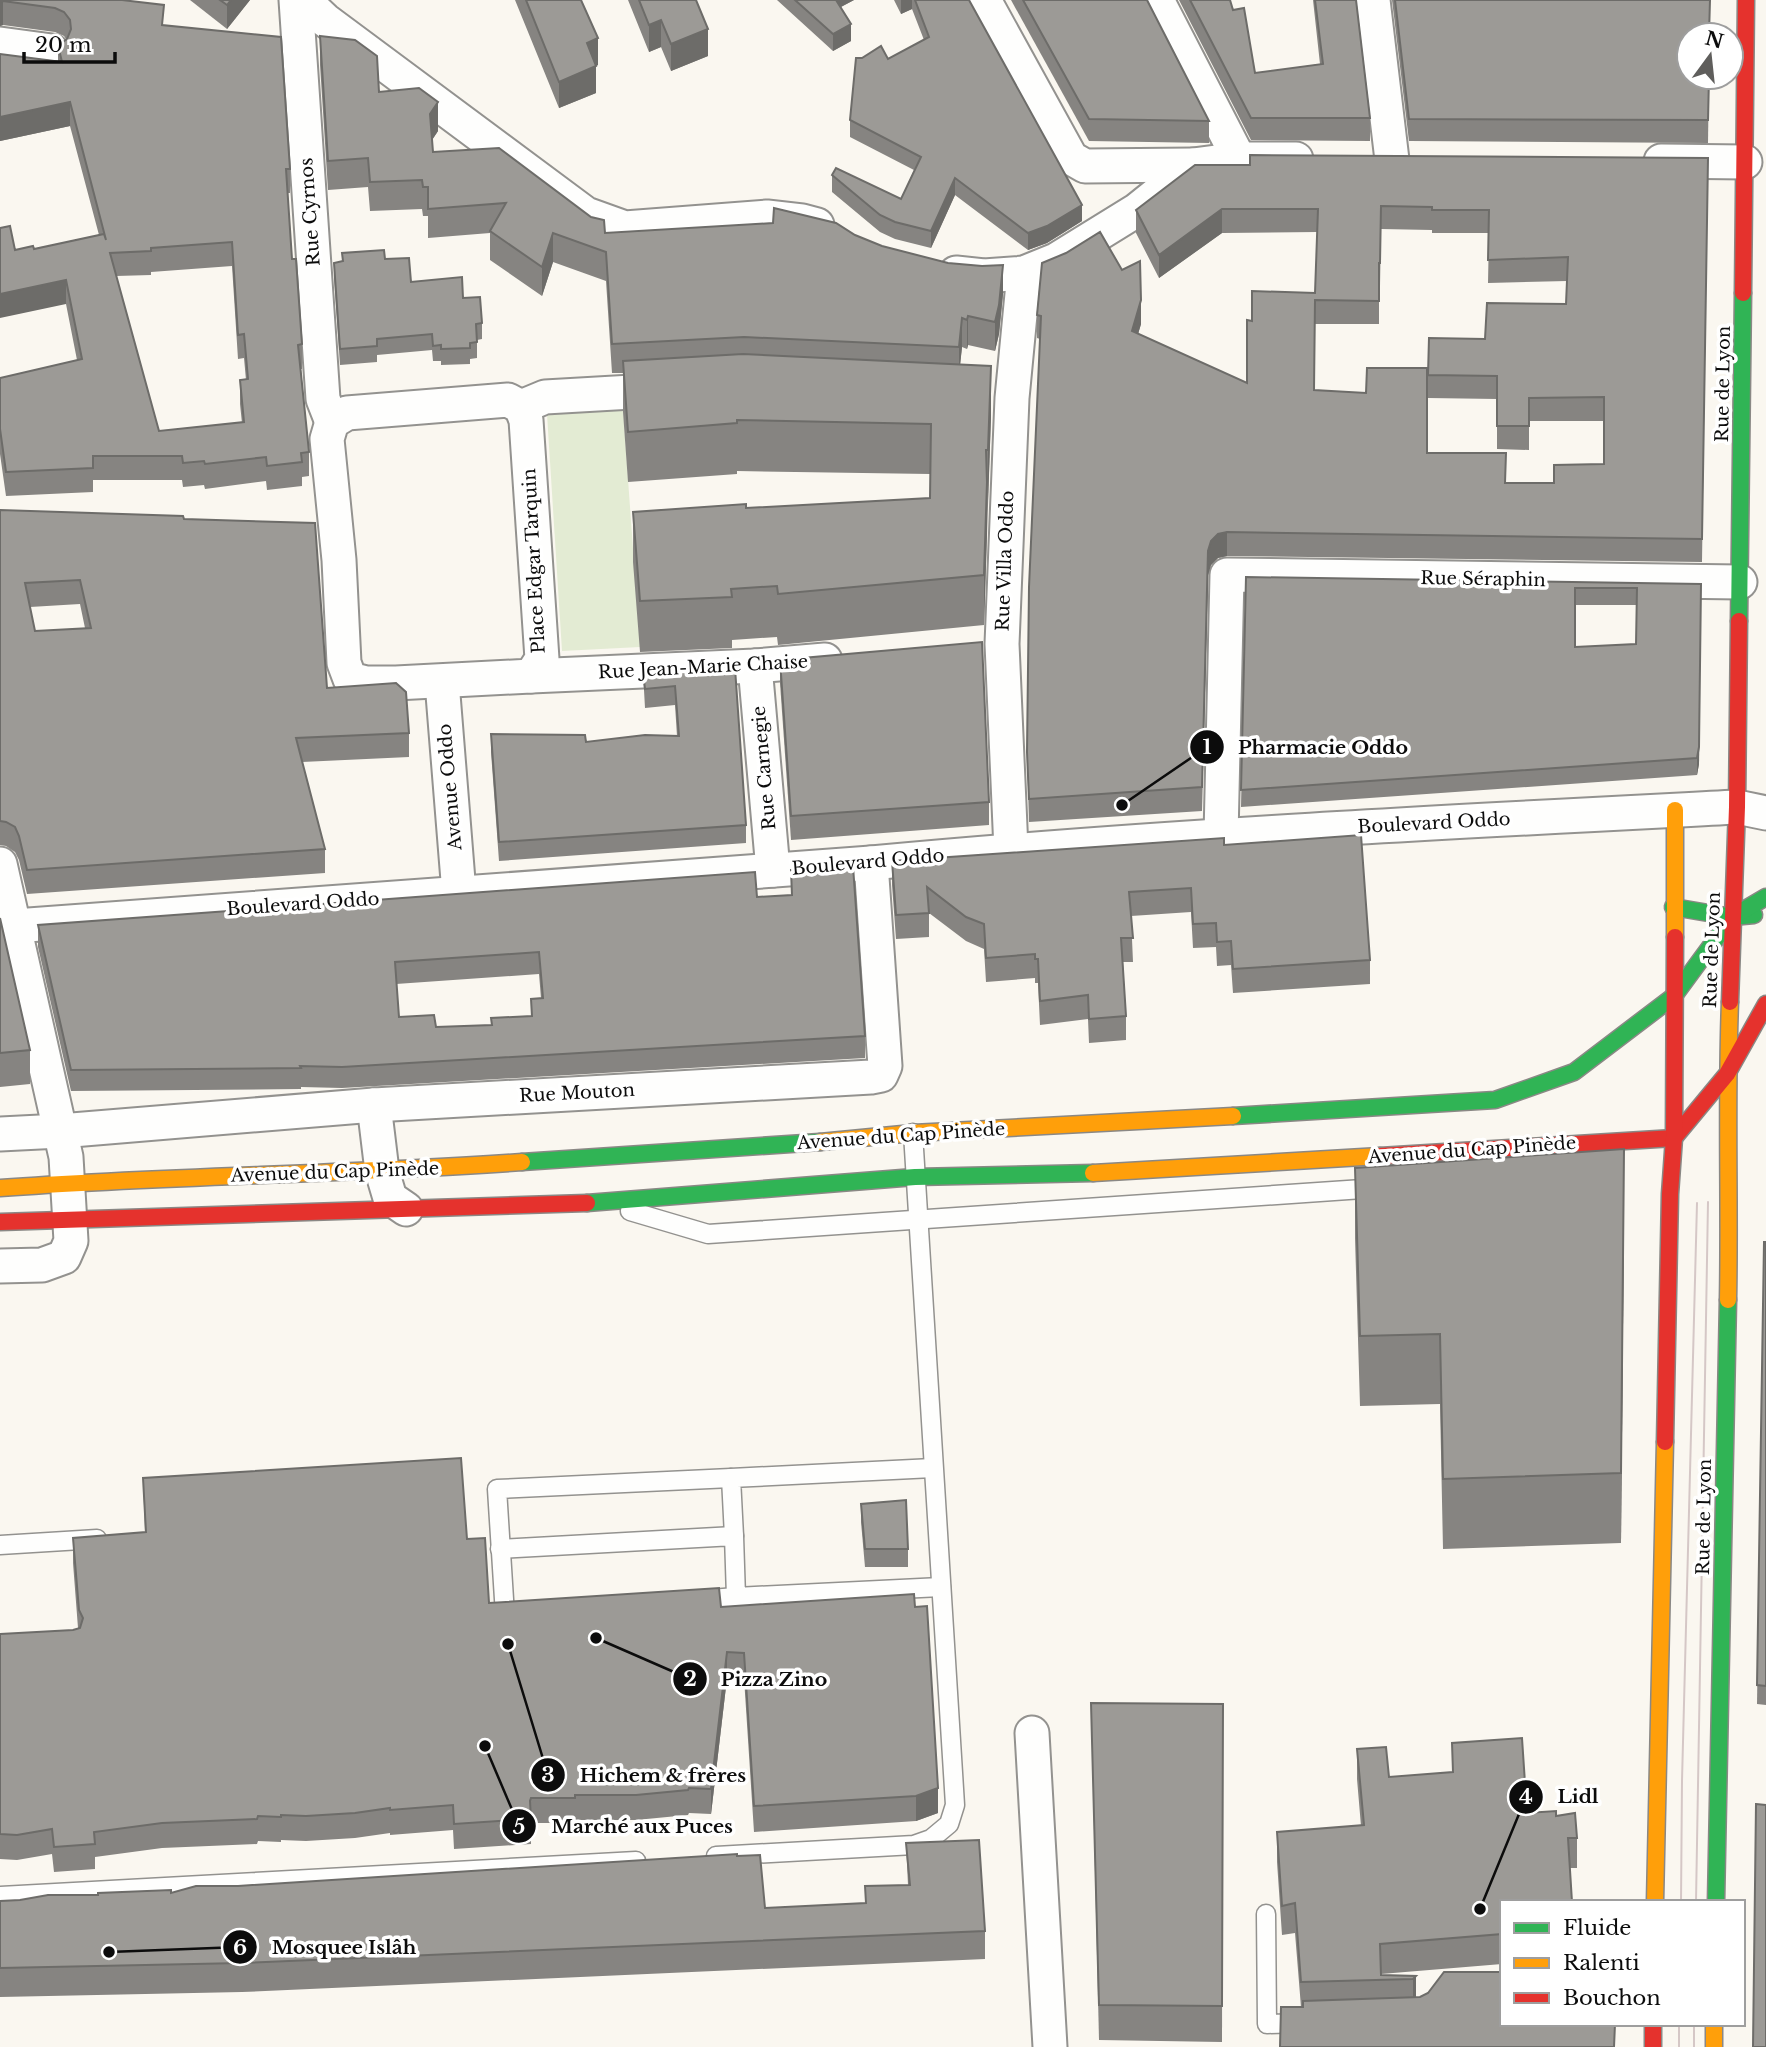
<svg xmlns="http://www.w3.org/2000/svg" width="1766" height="2047" font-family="'Libre Baskerville',serif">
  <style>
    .green { fill: #e3ebd3 }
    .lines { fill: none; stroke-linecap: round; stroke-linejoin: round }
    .lane-casing { stroke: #93928f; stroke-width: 21 }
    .street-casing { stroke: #93928f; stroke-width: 37 }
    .fast-casing { stroke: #8a8885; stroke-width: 19 }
    .slow-casing { stroke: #8a8885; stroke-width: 19 }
    .jam-casing { stroke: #8a8885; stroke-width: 19 }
    .lane { stroke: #fefefd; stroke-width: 18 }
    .street { stroke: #fefefd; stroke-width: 33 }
    .fast { stroke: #30b455; stroke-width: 16 }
    .slow { stroke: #ff9f0a; stroke-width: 16 }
    .jam { stroke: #e5322d; stroke-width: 16 }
    .tram { stroke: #d5c7c6; stroke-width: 2 }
    .wall { fill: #868481; fill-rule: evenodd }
    .shaded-wall { fill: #6d6c69 }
    .building { fill: #9c9a96; stroke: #6d6c69; stroke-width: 2; fill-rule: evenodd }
    .labels { text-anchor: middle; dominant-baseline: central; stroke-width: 7; stroke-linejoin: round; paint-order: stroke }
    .street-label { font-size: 18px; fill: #0c0c0c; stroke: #fff }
    .leader { fill: none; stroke: #0c0c0c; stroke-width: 2.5 }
    .callout-dot { fill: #0c0c0c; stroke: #fff; stroke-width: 2.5 }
    .mark-label { font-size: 21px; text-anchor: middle; font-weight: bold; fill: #fff }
    .callout-label { font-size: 19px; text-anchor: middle; font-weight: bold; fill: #0c0c0c; stroke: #fff; stroke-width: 7; stroke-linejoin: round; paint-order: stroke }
  </style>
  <rect width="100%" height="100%" fill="#faf7f0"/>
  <polygon class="green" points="623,409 640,647 562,651 547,414"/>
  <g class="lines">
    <g class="lane-casing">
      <g id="lane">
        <polyline points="630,1211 708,1234 1377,1188"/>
        <polyline points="734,1536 731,1478 933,1468"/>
        <polyline points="0,1545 97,1539"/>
        <polyline points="500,1549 734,1536 736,1597 941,1587"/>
        <polyline points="698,1600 736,1597"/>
        <polyline points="513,1614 505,1615 497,1489 731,1478"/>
        <polyline points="716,1856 914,1845 931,1839 949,1824 955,1805 913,1133"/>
        <polyline points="0,1896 636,1861"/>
        <polyline points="1266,1914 1267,2024 1302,2023"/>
      </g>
    </g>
    <g class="street-casing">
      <g id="street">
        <polyline points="296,0 323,399 332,422"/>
        <polyline points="304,0 325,20 586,214 625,228 767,217 802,221 817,225"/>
        <polyline points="984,0 1071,158 1085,166 1193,165"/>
        <polyline points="1157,0 1239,159"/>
        <polyline points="1373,0 1392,160"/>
        <polyline points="0,44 52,51"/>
        <polyline points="1661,161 1745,162"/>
        <polyline points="956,273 984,276 1024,273 1056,260 1137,210 1193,165 1239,159 1296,159"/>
        <polygon points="508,400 521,407 526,420 542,659 531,676 396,683 366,683 350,679 344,663 339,560 327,439 332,422 347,413"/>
        <polyline points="521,407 545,397 667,390"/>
        <polyline points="755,666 773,870"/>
        <polyline points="531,676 755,666 825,660"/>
        <polyline points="442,682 459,893"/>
        <polyline points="1221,836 1227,575 1740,582"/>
        <polyline points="1011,850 1002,644 1012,398 1024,273"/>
        <polyline points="0,864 66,1157 71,1241 64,1257 42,1265 0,1266"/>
        <path d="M0,927L871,863C1159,836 1448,822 1737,807L1766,813"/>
        <polyline points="374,1105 382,1171 390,1198 406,1209"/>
        <polyline points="0,1134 60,1131 374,1105 871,1077 881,1075 885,1066 871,863"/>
        <polyline points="1032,1733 1050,2047"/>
      </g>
    </g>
    <g class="fast-casing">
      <g id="fast">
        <polyline points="1739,621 1743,293"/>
        <polyline points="1673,907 1732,917 1754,915"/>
        <polyline points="1233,1116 1495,1100 1574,1072 1674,996 1732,917 1766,897"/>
        <polyline points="522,1162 820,1142"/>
        <polyline points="587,1203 915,1177 1093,1173"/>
        <polyline points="1716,1902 1728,1300"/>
      </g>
    </g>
    <g class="slow-casing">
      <g id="slow">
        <polyline points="1675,937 1675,810"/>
        <polyline points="820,1142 913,1133 1233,1116"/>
        <polyline points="1093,1173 1380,1156"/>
        <path d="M0,1188C174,1175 348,1175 522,1162"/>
        <path d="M1728,1300C1730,1200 1726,1101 1730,1002"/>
        <polyline points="1655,1902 1665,1442"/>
        <polyline points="1714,2024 1714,2047"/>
      </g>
    </g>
    <g class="jam-casing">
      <g id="jam">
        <polyline points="1743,293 1746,0"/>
        <polyline points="1730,1002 1737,807 1739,621"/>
        <polyline points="1380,1156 1674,1138 1727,1074 1766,1004"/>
        <polyline points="0,1222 587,1203"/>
        <polyline points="1665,1442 1670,1194 1674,1138 1675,937"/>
        <polyline points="1653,2024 1653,2047"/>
      </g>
    </g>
    <use href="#lane" class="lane"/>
    <use href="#street" class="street"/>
    <use href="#fast" class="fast"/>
    <use href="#slow" class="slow"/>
    <use href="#jam" class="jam"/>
    <g class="tram">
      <polyline points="1681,1902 1682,1781 1697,1203"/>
      <polyline points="1696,1902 1708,1202"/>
      <polyline points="1679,2047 1679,2024"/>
      <polyline points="1694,2047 1694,2024"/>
    </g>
  </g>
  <g class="wall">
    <path d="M0,0L128,1L164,25L290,169V193H287L292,259L302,344V369H301L309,452V476L302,477V486L267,490L266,481L205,489L204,485L183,487L182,480H93V492L6,496L0,454V378L77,360L66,304L15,250L34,249L99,235L70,126L0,141V54L58,61V45L66,39L64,36L55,32L3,25L0,26ZM232,266L238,359L244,358L246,380H240V404L242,423L159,431L116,276L151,275V272Z"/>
    <polygon points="190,0 250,0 227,29"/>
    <polygon points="515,0 581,0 598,65 596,66 596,93 559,108"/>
    <polygon points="628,0 696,0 708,56 671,71 661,47 649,52"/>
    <polygon points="777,0 854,0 841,7 851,41 833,51"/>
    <polygon points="894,0 969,0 1082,221 1047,243 1028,250 955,195 931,248 895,239 880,232 832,192 832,175 901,199 914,170 850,137 850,120 888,59 924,40 912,9 901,14"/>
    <polygon points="1011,0 1147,0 1209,121 1209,143 1089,141"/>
    <polygon points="1179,0 1230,0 1233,10 1255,73 1320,64 1313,0 1356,0 1370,118 1370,141 1251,140"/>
    <polygon points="1392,0 1710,0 1708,143 1409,141"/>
    <polygon points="320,36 379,92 438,131 432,140 433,152 605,233 855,235 1003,294 999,334 995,351 968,345 967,349 962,347 960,364 991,416 984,625 778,645 777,637 732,640 732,648 640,652 633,562 633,512 746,508 930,498 930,474 737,471 737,474 628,482 623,412 623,373 612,373 606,281 553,262 542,296 490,260 490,233 428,238 428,216 423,216 422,209 370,211 368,187 328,190 320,65"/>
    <path d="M1708,158L1702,562L1227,556L1218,558L1211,565L1208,575L1202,811L1029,822L1027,752L1040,339L1037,338V315L1141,324L1138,334L1247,383L1252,321L1315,293L1317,232L1222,233L1159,278L1136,233V210L1250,165ZM1381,229L1432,230V233H1489L1488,283L1567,281L1566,304L1485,339L1428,375V398L1497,399V449L1529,450V421H1604V464L1554,483H1506L1427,453L1315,390V324H1379V287H1380Z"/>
    <polygon points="342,253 385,259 411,282 463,298 482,323 482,339 477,340 477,358 470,359 470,364 441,365 441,361 433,361 432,350 377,355 377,362 340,365 334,278 334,263 342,262"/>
    <path d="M0,510L184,519L327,688L409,733V757L302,762L325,849V873L27,894L19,860L15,852L6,846L0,845ZM80,604L85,628L35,631L30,607Z"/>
    <path d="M1246,577L1701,584L1699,764L1697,775L1241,807ZM1575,605H1637L1636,644L1575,647Z"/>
    <polygon points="780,660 989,802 989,825 791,840 780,683"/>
    <polygon points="735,668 746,825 746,843 499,861 491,752 491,734 586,742 677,736 675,705 645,708 643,672"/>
    <polygon points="1224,845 1370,960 1370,984 1233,993 1231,965 1217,966 1216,947 1193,948 1191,912 1131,916 1133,962 1123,962 1126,1016 1126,1040 1089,1043 1088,1019 1040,1025 1038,983 1035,983 1035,978 986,982 984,949 966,941 929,913 929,937 896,939 892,885 892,861"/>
    <path d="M791,870L865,1036V1058L342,1088L301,1087V1089L71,1091L38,947V925L757,897L791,895ZM539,974L541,998L531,999V1016L491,1025L436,1027L399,1017L396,984Z"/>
    <polygon points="0,918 30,1050 30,1084 0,1087"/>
    <polygon points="1355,1168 1624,1219 1621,1543 1443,1549 1440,1404 1360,1406 1355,1238"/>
    <polygon points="1764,1242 1766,1242 1766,1705 1757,1704"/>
    <polygon points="143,1478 467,1539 489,1603 721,1607 915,1607 938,1813 916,1821 754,1832 744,1678 727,1678 711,1814 689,1813 688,1815 636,1820 575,1820 575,1823 531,1823 531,1844 454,1849 453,1830 390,1835 390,1833 355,1838 306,1841 281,1840 281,1842 258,1841 257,1844 162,1848 95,1857 95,1869 54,1872 52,1854 17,1860 0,1859 0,1634 73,1630 78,1628 73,1563 73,1538 145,1533"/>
    <polygon points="861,1504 908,1549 908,1567 865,1567 861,1522"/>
    <polygon points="1091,1703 1223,1704 1222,2042 1099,2040"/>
    <polygon points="1452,1743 1527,1813 1556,1816 1577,1838 1577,1868 1570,1868 1502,1902 1502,1964 1381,1974 1381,1975 1416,1976 1416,1998 1615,2024 1615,2047 1280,2047 1301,2007 1295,1933 1282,1935 1277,1862 1277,1832 1361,1826 1357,1779 1357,1749 1389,1777 1452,1773"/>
    <polygon points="906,1843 985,1931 985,1959 242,1992 0,1997 0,1901 98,1895 171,1893 238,1886 737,1856 765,1908 865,1903 865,1886 908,1885"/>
  </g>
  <g class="shaded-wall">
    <polygon points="231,0 250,0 227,29 227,5"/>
    <polygon points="833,0 854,0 833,11"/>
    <polygon points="901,0 912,0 912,9 901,14"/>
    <polygon points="3,1 3,25 0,26 0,2"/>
    <polygon points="661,20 661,47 649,52 649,25"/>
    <polygon points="851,24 851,41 833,51 833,34"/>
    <polygon points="708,29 708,56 671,71 671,44"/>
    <polygon points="598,38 598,65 587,70 587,43"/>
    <polygon points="596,66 596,93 559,108 559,82"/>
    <polygon points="70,102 70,126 0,141 0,117"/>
    <polygon points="438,102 438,131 430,143 430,114"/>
    <polygon points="955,178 955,195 931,248 931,231"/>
    <polygon points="1082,205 1082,221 1047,243 1028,250 1028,233"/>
    <polygon points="1222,209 1222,233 1159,278 1159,255"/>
    <polygon points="553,233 553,262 542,296 542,267"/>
    <polygon points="1003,265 1003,294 999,334 995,351 995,322"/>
    <polygon points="66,280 66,304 0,318 0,294"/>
    <polygon points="1141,300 1141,324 1132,354 1132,331"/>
    <polygon points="968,316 968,345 967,349 967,320"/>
    <polygon points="962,318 962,347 959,376 959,347"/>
    <polygon points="991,366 991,416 988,500 988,450"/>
    <polygon points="987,482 987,532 984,625 984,575"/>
    <polygon points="1227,532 1227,556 1218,558 1211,565 1208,575 1202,811 1208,551 1211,541 1218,534"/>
    <polygon points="1701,584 1699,764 1697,775 1697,758"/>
    <polygon points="1624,1149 1624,1219 1621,1543 1621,1473"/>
    <polygon points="727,1652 727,1678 711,1814 711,1789"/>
    <polygon points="938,1788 938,1813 916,1821 916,1796"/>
    <polygon points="1416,1976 1416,2006 1413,2009 1413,1979"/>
  </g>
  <g class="building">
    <path d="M0,0H122L164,5L162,25L281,37L290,169H286L292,259H296L302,344L298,345L309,452L301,453L302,462L267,466L266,457L205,464L204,461L183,463L182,456H93V468L6,472L0,429V378L82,359L66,280L0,294V228L10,226L15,250L33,246L34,249L104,234L106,240L70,102L0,117V54L62,62L58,45L67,39L71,29L70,20L64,12L55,8L3,1L0,2ZM232,242L238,335L244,334L248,379L240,380L244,422L159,431L110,253L151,251V248Z"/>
    <polygon points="220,0 231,0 227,5"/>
    <polygon points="526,0 581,0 598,38 587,43 596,66 559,82"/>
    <polygon points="639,0 696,0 708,29 671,44 661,20 649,25"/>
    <polygon points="795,0 836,0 851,24 833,34"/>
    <polygon points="915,0 969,0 1082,205 1047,226 1028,233 955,178 931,231 895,222 880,215 832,175 836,168 901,199 921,157 850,120 856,58 862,58 881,46 888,59 929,37"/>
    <polygon points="1023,0 1147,0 1209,121 1089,119"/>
    <polygon points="1190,0 1230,0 1233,10 1244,8 1255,73 1323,64 1315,0 1356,0 1370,118 1251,118"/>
    <polygon points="1395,0 1710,0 1709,35 1689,35 1689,77 1709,77 1708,120 1409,119"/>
    <polygon points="320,36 355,40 377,56 379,92 419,88 438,102 430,114 433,152 499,148 591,217 604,220 605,233 773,223 774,208 836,223 855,235 882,246 948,263 982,266 1003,265 999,305 995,322 968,316 967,320 962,318 959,347 744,337 612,344 606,252 553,233 542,267 490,231 506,203 428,209 428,187 423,187 422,180 370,182 368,158 328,161"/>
    <path d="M1250,155L1708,158L1702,539L1227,532L1218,534L1211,541L1208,551L1202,787L1029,799L1027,752L1029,587L1041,316L1037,315L1042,263L1066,253L1100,232L1122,270L1140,261L1141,300L1132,331L1247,383V320L1252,321V291L1315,293L1318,209H1222L1159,255L1136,210L1195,165H1250ZM1381,206L1432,207V210H1489L1488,260L1568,257L1566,304L1487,303L1485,339L1429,338L1428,375L1497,376V426H1529V398L1604,397V464L1554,465V483H1505L1506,453H1427V368H1367L1366,393L1314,390L1315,300L1379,301V263H1380Z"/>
    <polygon points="384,250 385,259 409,258 411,282 462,277 463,298 480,297 482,323 476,324 477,342 470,343 470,348 441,349 441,345 433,346 432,334 377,339 377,346 340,349 334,263 343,261 342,253"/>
    <polygon points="743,354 991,366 988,450 986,450 987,482 984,575 778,594 777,586 731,589 732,597 640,601 633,512 746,504 746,508 930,498 931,424 737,420 737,423 628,432 623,361"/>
    <path d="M0,510L183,516L184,519L315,523L327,688L396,683L406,692L409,733L296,738L325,849L27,870L19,836L15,827L6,822L0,821ZM80,580L91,628L35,631L25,583Z"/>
    <path d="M1246,577L1701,584L1699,747L1697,758L1241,790ZM1575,588H1637L1636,644L1575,647Z"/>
    <polygon points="982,642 989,802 791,816 780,660"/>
    <polygon points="735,668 746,825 499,842 491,734 585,735 586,742 645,735 679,736 675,686 645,689 643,672"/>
    <polygon points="1361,835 1370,960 1233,969 1231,941 1217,942 1216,923 1193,924 1191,888 1129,892 1133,938 1121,938 1126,1016 1089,1019 1088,995 1040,1001 1038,959 1035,959 1035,954 986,958 984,924 966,917 927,887 929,913 896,915 892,861 1224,838 1224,845"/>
    <path d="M853,866L865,1036L342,1067L300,1066L301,1068L71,1070L38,925L755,872L757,897L792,895L791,870ZM539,952L543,998L531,999L532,1016L491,1018L492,1025L436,1027L434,1015L399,1017L395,962Z"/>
    <polygon points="0,918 30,1050 0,1053"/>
    <polygon points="1624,1149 1621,1473 1443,1479 1440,1334 1360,1336 1355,1168"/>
    <polygon points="1764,1242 1766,1242 1766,1686 1757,1685"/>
    <polygon points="461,1458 467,1539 485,1538 489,1603 719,1588 721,1607 914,1594 915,1607 927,1606 938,1788 916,1796 754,1806 744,1653 727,1652 711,1789 689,1788 688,1790 636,1795 575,1795 575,1798 531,1798 530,1801 531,1819 454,1824 453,1805 390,1810 390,1808 355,1813 306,1816 281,1815 281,1817 258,1816 257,1819 162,1823 94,1832 95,1844 54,1847 52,1829 17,1835 0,1834 0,1634 73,1630 80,1628 83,1618 79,1610 73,1538 146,1532 143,1478"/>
    <polygon points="906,1500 908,1549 865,1549 861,1504"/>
    <polygon points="1091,1703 1223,1704 1222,2006 1099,2005"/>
    <polygon points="1522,1738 1527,1813 1556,1811 1556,1816 1575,1813 1577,1838 1568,1838 1572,1902 1502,1902 1502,1934 1380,1944 1381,1975 1416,1976 1413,1979 1301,1982 1295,1903 1282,1906 1277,1832 1364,1825 1357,1749 1386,1747 1389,1777 1453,1772 1452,1743"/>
    <polygon points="1756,1804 1766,1805 1766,2047 1753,2047"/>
    <polygon points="979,1840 985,1931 242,1963 0,1968 0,1901 20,1900 48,1895 98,1895 98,1893 171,1890 171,1893 196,1886 238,1886 737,1854 737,1856 760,1855 765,1908 866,1903 865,1886 910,1885 906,1843"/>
    <polygon points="1444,1972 1502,1972 1502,2024 1615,2024 1614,2047 1280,2047 1281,2007 1303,2007 1303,2001 1420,1997 1428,1993"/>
  </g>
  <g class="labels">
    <g class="street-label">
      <text transform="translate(310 212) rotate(-94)">Rue Cyrnos</text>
      <text transform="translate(1723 384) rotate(-89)">Rue de Lyon</text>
      <text transform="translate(534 561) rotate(-93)">Place Edgar Tarquin</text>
      <text transform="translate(1005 561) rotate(-88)">Rue Villa Oddo</text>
      <text transform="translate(1483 579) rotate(1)">Rue Séraphin</text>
      <text transform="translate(703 667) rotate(-3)">Rue Jean-Marie Chaise</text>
      <text transform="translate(764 768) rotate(-95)">Rue Carnegie</text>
      <text transform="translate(450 787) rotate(-95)">Avenue Oddo</text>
      <text transform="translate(1434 823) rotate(-3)">Boulevard Oddo</text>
      <text transform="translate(868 862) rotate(-5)">Boulevard Oddo</text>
      <text transform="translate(303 904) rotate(-4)">Boulevard Oddo</text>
      <text transform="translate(1712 950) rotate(-88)">Rue de Lyon</text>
      <text transform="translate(577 1093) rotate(-3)">Rue Mouton</text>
      <text transform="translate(901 1136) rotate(-4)">Avenue du Cap Pinède</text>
      <text transform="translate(1472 1150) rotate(-4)">Avenue du Cap Pinède</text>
      <text transform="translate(335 1172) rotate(-2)">Avenue du Cap Pinède</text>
      <text transform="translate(1704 1517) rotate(-89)">Rue de Lyon</text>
    </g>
  </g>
  <path class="leader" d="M1122 805L1207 747M596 1638L690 1679M508 1644L548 1775M1480 1909L1526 1797M485 1746L519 1826M109 1952L240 1947"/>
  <g class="callout-dot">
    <circle cx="1122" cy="805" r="7"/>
    <circle cx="596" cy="1638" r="7"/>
    <circle cx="508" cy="1644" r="7"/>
    <circle cx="1480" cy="1909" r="7"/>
    <circle cx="485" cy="1746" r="7"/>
    <circle cx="109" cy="1952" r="7"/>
    <circle cx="1207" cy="747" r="18"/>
    <circle cx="690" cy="1679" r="18"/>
    <circle cx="548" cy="1775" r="18"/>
    <circle cx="1526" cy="1797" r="18"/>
    <circle cx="519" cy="1826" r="18"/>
    <circle cx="240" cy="1947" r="18"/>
  </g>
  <g class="mark-label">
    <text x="1207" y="754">1</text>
    <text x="690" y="1686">2</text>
    <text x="548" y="1782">3</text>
    <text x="1526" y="1804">4</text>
    <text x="519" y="1834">5</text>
    <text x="240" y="1955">6</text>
  </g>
  <g class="callout-label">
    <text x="1323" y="754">Pharmacie Oddo</text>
    <text x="774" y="1686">Pizza Zino</text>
    <text x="663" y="1782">Hichem &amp; frères</text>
    <text x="1578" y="1803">Lidl</text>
    <text x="642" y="1833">Marché aux Puces</text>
    <text x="344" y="1954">Mosquee Islâh</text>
  </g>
  <rect x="1500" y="1900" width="245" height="126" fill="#ffffff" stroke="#9e9e9e" stroke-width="2"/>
  <rect x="1514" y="1923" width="35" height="10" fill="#30b455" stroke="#9e9e9e" stroke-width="2"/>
  <text x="1563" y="1935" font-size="21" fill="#0c0c0c">Fluide</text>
  <rect x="1514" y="1958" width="35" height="10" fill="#ff9f0a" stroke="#9e9e9e" stroke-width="2"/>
  <text x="1563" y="1970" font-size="21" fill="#0c0c0c">Ralenti</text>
  <rect x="1514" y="1993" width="35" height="10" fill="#e5322d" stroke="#9e9e9e" stroke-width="2"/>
  <text x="1563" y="2005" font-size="21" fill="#0c0c0c">Bouchon</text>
  <g transform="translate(1710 56) rotate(15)"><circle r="33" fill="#ffffff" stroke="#9e9e9e" stroke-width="2"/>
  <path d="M0-5L12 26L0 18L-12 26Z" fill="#5f5e5c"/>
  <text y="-10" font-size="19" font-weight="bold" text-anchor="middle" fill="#0c0c0c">N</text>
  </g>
  <path d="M24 52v10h91v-10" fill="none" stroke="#0c0c0c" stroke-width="3.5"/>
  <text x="35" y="52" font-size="21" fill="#0c0c0c" stroke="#ffffff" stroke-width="5" paint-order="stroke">20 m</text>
</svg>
